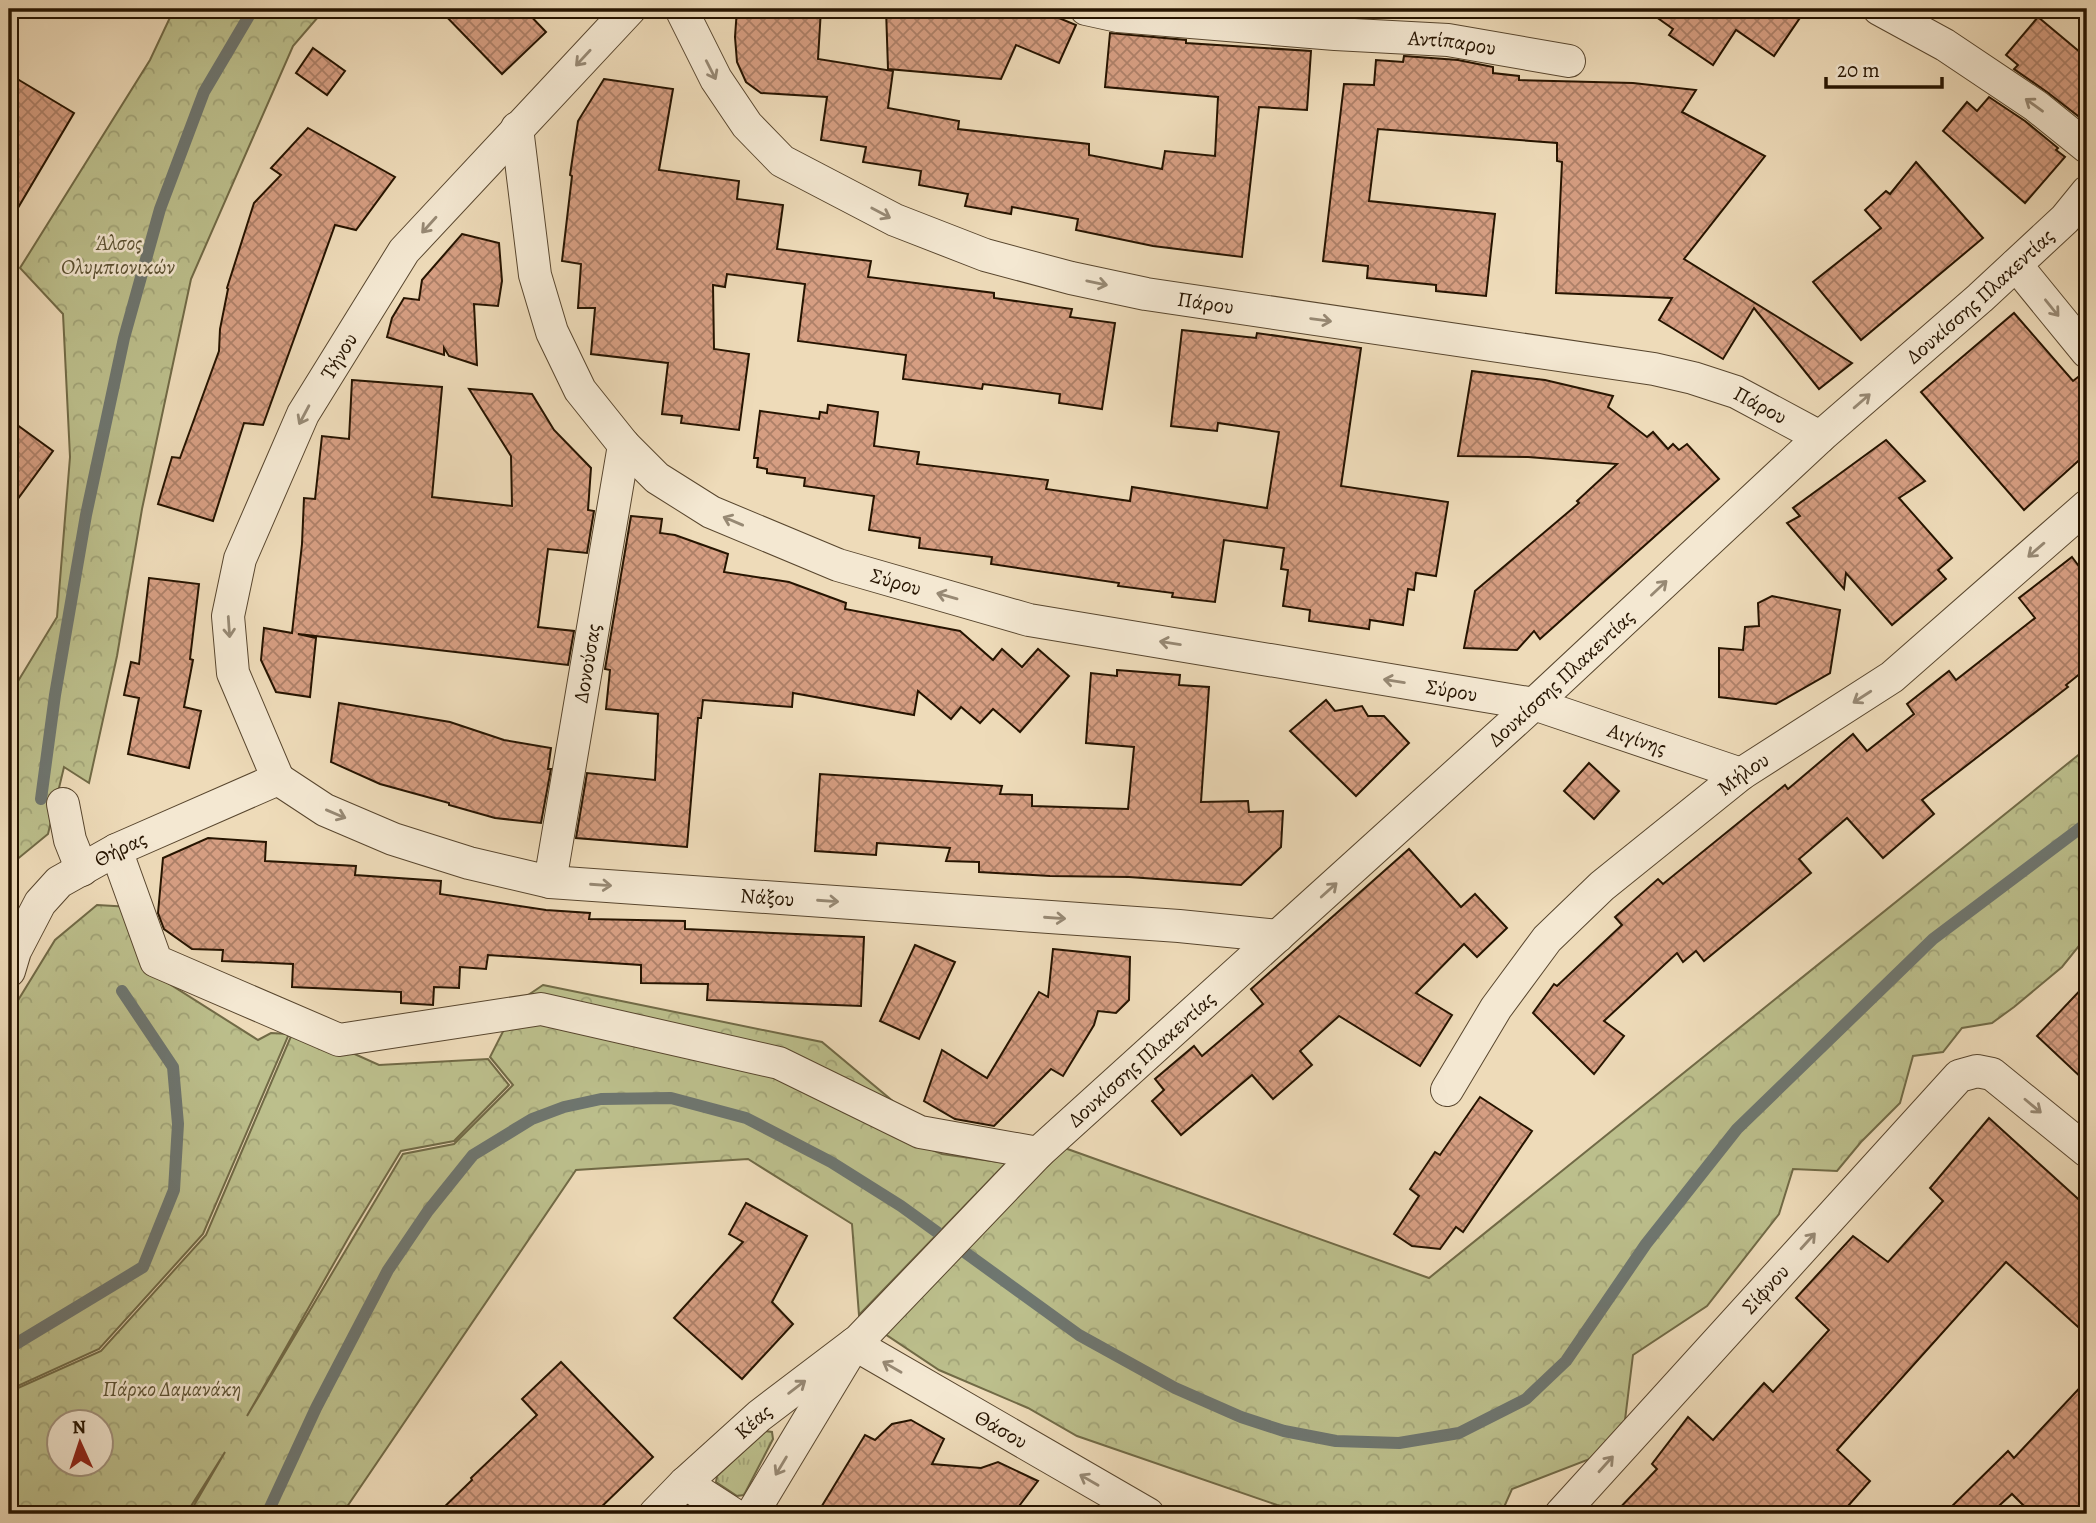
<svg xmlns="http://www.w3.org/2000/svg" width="2096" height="1523" font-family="Alegreya,serif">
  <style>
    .grass { fill: url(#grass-tufts); stroke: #716a46; stroke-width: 2 }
    .forest { fill: url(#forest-crowns); stroke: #716a46; stroke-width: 2; fill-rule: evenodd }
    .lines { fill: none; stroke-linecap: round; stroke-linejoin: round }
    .stream { stroke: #6e7670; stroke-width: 12 }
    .building { fill: url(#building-cross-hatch); stroke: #261400; stroke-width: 2 }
    .street-casing { stroke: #58462e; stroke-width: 34 }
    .street { stroke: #f4e8d2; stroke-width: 32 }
    .oneway { stroke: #978974 }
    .labels { text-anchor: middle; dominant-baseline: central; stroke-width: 5; stroke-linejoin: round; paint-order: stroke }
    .street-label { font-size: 21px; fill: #261400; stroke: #f4e8d2 }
    .park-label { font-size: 21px; font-style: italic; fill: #5a5031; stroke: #f4e8d2 }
  </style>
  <defs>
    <pattern id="grass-tufts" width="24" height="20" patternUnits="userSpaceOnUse" patternTransform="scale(1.75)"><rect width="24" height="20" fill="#bcbf8c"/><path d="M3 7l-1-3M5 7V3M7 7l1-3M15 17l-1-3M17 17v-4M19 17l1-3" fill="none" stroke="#a1a377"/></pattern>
    <pattern id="forest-crowns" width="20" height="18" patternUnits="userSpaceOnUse" patternTransform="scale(1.75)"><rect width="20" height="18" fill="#bcbf8c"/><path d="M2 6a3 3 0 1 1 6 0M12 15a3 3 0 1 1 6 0" fill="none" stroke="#a1a377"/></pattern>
    <pattern id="building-cross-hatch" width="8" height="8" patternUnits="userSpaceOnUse" patternTransform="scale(1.75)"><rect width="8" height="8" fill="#d69e82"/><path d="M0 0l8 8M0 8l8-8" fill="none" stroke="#ad8068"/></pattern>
  </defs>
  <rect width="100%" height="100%" fill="#eedbb9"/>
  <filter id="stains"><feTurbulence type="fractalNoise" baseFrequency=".00286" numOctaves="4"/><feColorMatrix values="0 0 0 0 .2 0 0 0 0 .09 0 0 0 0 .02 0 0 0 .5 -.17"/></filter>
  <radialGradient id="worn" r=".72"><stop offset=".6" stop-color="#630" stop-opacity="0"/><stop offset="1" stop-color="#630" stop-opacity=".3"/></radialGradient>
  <polygon class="grass" points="765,1431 772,1432 773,1439 744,1495 737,1496 716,1482 717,1476"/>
  <g class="forest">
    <polygon points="174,9 325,9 293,46 191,279 142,509 117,656 89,783 64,767 48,834 9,866 9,696 57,617 70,457 63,314 20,268 150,60"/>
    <polygon points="2087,748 2087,936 2062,967 2014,1007 1992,1023 1962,1028 1943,1052 1913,1056 1900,1103 1861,1142 1837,1171 1793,1169 1779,1214 1707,1306 1633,1355 1624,1428 1595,1457 1512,1489 1501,1514 1318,1514 1277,1505 1077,1436 1028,1408 939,1370 879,1330 1059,1146 1429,1278"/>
    <polygon points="97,905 131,907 157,976 258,1040 271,1033 289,1034 203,1234 99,1349 9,1390 9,1015 55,940"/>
    <path d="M543,985L822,1042L913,1118L910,1141L942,1154L1006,1163L859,1315L852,1224L748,1159L576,1170L342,1514H189L225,1452L186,1514H9V1392L101,1351L206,1235L292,1034L339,1047L379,1065L488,1059L509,1085L454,1141L401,1151L350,1235L247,1416L403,1154L454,1144L513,1085L490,1057L518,1002ZM60,1422H102V1464H60Z"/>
  </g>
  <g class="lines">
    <g class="stream">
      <polyline points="41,799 55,695 86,515 124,338 160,209 204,92 253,9"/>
      <polyline points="9,1348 143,1267 174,1190 178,1124 173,1067 122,991"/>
      <polyline points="267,1514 316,1408 388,1270 428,1211 473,1155 532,1119 564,1107 601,1099 671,1098 746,1118 831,1162 901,1206 1079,1335 1175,1388 1241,1417 1284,1431 1336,1441 1399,1443 1459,1433 1526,1399 1566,1361 1646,1244 1737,1129 1933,939 2087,823"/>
    </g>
  </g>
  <g class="building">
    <polygon points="439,9 524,9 546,32 502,74"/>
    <polygon points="737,9 821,9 818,59 893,71 888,108 959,121 958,129 1089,144 1089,155 1162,169 1165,151 1215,156 1218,97 1105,87 1110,33 1186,40 1186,43 1311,51 1307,110 1259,107 1242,257 1153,246 1076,230 1078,219 1012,207 1011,214 965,206 968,194 919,185 921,171 863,162 866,147 821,140 827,97 761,93 746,82 737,62 735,37"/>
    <polygon points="886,9 1037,9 1076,25 1059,63 1016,45 1001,79 888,69"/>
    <polygon points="1645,9 1806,9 1774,56 1736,30 1713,65 1669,35 1673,29"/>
    <polygon points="2038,17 2087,58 2087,113 2082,119 2047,92 2014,69 2018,65 2006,55"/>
    <polygon points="313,48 345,71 327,95 296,73"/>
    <polygon points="1404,56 1458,60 1493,67 1493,73 1519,76 1519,80 1633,83 1696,90 1682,112 1765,156 1684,259 1852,363 1819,389 1754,308 1723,359 1659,320 1672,298 1556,293 1562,162 1557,161 1557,143 1378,129 1369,201 1495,214 1486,296 1436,291 1436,285 1367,278 1368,266 1323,261 1344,84 1374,85 1376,60 1403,62"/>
    <polygon points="9,74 74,113 9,223"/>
    <polygon points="604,79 673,89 659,170 739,181 737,199 783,205 777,249 871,261 868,277 994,293 994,298 1072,309 1070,317 1115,323 1102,409 1059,403 1060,394 983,384 982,389 903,379 906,355 798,341 805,284 727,274 725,287 713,285 714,349 749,354 739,430 681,423 682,416 662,414 668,363 591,354 595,308 578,308 581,264 562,261 572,176 570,175 578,121"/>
    <polygon points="1989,97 2025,121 2058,148 2056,150 2065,157 2025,203 1943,131 1967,102 1977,111"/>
    <polygon points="308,128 395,177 356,230 335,225 263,425 244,423 213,521 158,504 172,457 180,458 219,351 220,329 228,289 227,288 254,203 281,175 271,168"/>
    <polygon points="1916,162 1983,238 1861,340 1813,282 1881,228 1865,210 1886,191 1890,194"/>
    <polygon points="462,234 499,243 502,281 498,306 474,304 477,365 449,356 444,348 444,355 387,337 392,318 404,298 419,300 422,280"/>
    <polygon points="2014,313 2073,381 2087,370 2087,453 2024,510 1921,392"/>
    <polygon points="1182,330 1256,338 1257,333 1361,348 1341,486 1448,502 1436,576 1416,573 1414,590 1408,589 1403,625 1370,620 1369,629 1309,621 1310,610 1283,606 1288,570 1281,569 1284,548 1224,540 1215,602 1172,597 1173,593 1118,586 1119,583 991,564 992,557 919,548 920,538 869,530 874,496 804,486 805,478 767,473 767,469 757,467 758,458 754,458 760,411 819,419 820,412 827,413 828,405 878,412 874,446 919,452 917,464 1048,480 1046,489 1130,501 1132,487 1267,508 1279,432 1218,423 1217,431 1171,426"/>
    <polygon points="1472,371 1545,380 1613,396 1608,407 1647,437 1653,432 1668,449 1673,444 1679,450 1687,444 1719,479 1540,639 1534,631 1517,650 1464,648 1475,591 1579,503 1577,501 1617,464 1528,457 1458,456"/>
    <polygon points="352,380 442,387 432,497 512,506 511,456 469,389 532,394 554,430 591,468 588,510 594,511 587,553 548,549 538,627 574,631 568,665 298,634 316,638 310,697 276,692 261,660 264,628 292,633 302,544 304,498 315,499 322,436 349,439"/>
    <polygon points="9,419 53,451 9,511"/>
    <polygon points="1886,440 1925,481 1899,498 1952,558 1938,570 1946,579 1892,625 1846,573 1844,589 1787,523 1800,516 1793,508"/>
    <polygon points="631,516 662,519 660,533 675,535 728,554 724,572 789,582 846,603 845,609 960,631 993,660 1002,649 1022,667 1038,649 1069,676 1020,732 993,709 980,723 961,707 951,719 918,691 914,715 793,693 792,707 703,700 701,718 698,718 687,847 576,838 587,773 655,780 658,714 606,709 610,670 605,669"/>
    <polygon points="2072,557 2087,577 2087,668 2066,685 2068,687 1922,800 1934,814 1883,858 1847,818 1799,859 1811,873 1704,961 1696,951 1683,962 1677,953 1604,1021 1624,1036 1594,1074 1533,1013 1554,984 1557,986 1622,925 1615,917 1658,879 1663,884 1785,785 1788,789 1853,734 1867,751 1914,714 1907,704 1949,671 1956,680 2035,618 2019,598"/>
    <polygon points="149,578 199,584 190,659 193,660 184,707 201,711 189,768 128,754 139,698 124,695 131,662 139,664"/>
    <polygon points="1772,596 1840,610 1830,673 1776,704 1719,697 1719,648 1743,650 1745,627 1759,626 1758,603"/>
    <polygon points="1117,670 1180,675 1179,685 1209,687 1201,802 1248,801 1249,812 1283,811 1281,847 1241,885 1129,877 1050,876 979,872 979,862 946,861 950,848 877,843 876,855 815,851 820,774 1002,786 1000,794 1032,795 1032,806 1128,809 1134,747 1086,743 1091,673 1117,676"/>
    <polygon points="1326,700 1335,711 1362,706 1368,716 1384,716 1409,743 1356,796 1290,731"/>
    <polygon points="339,703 450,722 504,740 551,748 548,769 551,769 541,823 495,818 449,805 449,803 380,784 331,762"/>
    <polygon points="1589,763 1619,791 1594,819 1564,791"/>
    <polygon points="208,838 266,842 265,861 356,866 355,875 441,881 440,894 546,910 590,913 589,919 685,921 685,929 864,937 861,1006 707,1000 708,984 641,983 641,965 488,955 486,969 460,967 459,988 434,987 433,1005 401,1003 401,992 292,987 293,964 222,961 223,950 192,949 164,929 158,913 163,858"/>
    <polygon points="1409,849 1461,907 1475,894 1507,928 1477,957 1464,944 1416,993 1452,1015 1420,1066 1339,1016 1300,1051 1312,1065 1273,1099 1252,1075 1181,1135 1152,1101 1164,1090 1155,1079 1194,1046 1202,1056 1263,1004 1251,989"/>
    <polygon points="915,945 955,962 919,1039 880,1021"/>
    <polygon points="1053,949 1130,957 1129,1000 1116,1013 1098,1011 1094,1025 1063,1076 1051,1069 994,1126 955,1119 924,1101 942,1050 987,1078 1039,992 1048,997"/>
    <polygon points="2087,983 2087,1083 2037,1036"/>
    <polygon points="1480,1097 1532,1131 1463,1232 1456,1227 1440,1249 1412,1246 1394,1234 1419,1196 1410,1189 1435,1152 1440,1155"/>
    <polygon points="1989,1118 2087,1207 2087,1335 2006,1262 1837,1450 1870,1481 1841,1514 1614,1514 1657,1469 1652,1464 1688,1417 1713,1440 1764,1383 1773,1392 1829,1330 1796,1298 1853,1236 1888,1262 1943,1201 1930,1188"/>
    <polygon points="746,1203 807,1236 772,1302 793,1324 742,1379 674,1318 743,1242 729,1234"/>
    <polygon points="561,1362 653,1457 594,1514 437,1514 472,1480 471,1478 537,1415 522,1399"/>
    <polygon points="2087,1380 2087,1514 2032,1514 2012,1494 1990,1514 1944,1514 2008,1451 2014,1458"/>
    <polygon points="911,1420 944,1439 932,1464 981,1468 998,1462 1038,1481 1013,1514 817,1514 865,1435 875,1440 892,1424"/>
  </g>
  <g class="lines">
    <g class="street-casing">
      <g id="street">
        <path id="s1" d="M681,9L716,79L747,125L782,161L895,220L985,255L1071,278L1146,294L1654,369L1693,378L1736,392L1820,437"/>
        <path id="s2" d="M1086,9L1118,16L1335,34L1448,40L1569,61"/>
        <polyline points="1879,9 1945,45 2036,106 2087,147"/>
        <path id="s3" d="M517,128L535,275L552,332L580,390L624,445L657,478L711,512L838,565L1029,620L1534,704L1741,774"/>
        <polyline points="2016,265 2087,352"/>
        <path id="s4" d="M278,779L325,810L393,839L469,863L550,882L1179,926L1278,936"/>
        <path id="s5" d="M278,779L233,673L228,616L240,559L303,414L404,251L630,9"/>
        <polyline points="63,804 70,840 82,870"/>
        <polyline points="116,850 156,961 339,1040 541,1009 779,1063 920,1132 1038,1153"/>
        <path id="s6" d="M550,882L624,445"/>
        <path id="s7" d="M9,971L15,951L40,903L59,882L116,850L278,779"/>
        <path id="s8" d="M1447,1090L1496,1008L1547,939L1602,886L1741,774L1892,677L2087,506"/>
        <path id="s9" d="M854,1344L1148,1514"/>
        <polyline points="685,1483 733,1514"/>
        <path id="s10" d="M655,1514L685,1483L759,1416L859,1340L1038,1153L1534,704L1820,437L1980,298L2065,219L2087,192"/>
        <polyline points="752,1514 846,1358"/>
        <path id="s11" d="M1561,1514L1959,1076L1977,1071L1992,1074L2087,1151"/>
      </g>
    </g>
    <use href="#street" class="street"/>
  </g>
  <defs><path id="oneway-shaft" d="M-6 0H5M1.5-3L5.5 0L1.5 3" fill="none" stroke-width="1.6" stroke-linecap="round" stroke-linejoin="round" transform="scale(1.75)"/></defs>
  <g class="oneway">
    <use href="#oneway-shaft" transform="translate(583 58) rotate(133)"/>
    <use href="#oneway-shaft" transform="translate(711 70) rotate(63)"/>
    <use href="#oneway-shaft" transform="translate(2034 105) rotate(-144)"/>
    <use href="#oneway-shaft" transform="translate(881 213) rotate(28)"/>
    <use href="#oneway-shaft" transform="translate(429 225) rotate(132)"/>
    <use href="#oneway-shaft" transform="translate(1097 283) rotate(12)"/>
    <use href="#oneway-shaft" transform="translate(2052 308) rotate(51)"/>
    <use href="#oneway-shaft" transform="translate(1321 320) rotate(8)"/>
    <use href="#oneway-shaft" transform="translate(1862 401) rotate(-41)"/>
    <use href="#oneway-shaft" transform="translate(304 415) rotate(118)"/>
    <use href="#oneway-shaft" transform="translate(733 521) rotate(-157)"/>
    <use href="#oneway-shaft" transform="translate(2036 550) rotate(139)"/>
    <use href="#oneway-shaft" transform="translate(1659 588) rotate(-43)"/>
    <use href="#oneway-shaft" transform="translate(947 596) rotate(-164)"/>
    <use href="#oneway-shaft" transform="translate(229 627) rotate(86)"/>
    <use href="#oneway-shaft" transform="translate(1170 643) rotate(-171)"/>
    <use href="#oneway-shaft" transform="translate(1394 681) rotate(-171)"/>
    <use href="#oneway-shaft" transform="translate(1862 697) rotate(147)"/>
    <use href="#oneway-shaft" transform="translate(336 814) rotate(23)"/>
    <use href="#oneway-shaft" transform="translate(601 885) rotate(4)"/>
    <use href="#oneway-shaft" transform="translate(1329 890) rotate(-42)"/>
    <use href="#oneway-shaft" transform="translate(828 901) rotate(4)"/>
    <use href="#oneway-shaft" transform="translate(1055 918) rotate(4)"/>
    <use href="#oneway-shaft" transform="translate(2033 1106) rotate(40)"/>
    <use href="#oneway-shaft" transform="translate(1808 1241) rotate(-48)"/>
    <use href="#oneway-shaft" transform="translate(892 1367) rotate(-150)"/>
    <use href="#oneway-shaft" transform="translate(797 1387) rotate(-37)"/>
    <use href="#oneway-shaft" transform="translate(1606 1464) rotate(-48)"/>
    <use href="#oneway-shaft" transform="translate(781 1466) rotate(121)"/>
    <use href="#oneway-shaft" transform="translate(1089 1480) rotate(-150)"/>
  </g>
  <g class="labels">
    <g class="street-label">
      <text stroke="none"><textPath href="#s2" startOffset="368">Αντίπαρου</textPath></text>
      <text stroke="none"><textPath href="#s10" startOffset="1801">Δουκίσσης Πλακεντίας</textPath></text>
      <text stroke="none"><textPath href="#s1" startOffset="634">Πάρου</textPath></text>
      <text stroke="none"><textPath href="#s5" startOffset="457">Τήνου</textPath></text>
      <text stroke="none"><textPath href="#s1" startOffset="1200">Πάρου</textPath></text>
      <text stroke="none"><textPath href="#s3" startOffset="651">Σύρου</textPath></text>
      <text stroke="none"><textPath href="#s6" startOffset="222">Δονούσας</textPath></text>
      <text stroke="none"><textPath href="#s10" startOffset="1234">Δουκίσσης Πλακεντίας</textPath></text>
      <text stroke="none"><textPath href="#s3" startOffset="1218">Σύρου</textPath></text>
      <text stroke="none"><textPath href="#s3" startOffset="1410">Αιγίνης</textPath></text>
      <text stroke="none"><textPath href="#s8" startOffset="438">Μήλου</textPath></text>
      <text stroke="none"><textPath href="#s7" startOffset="173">Θήρας</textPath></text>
      <text stroke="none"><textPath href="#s4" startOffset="511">Νάξου</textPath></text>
      <text stroke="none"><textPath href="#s10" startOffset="667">Δουκίσσης Πλακεντίας</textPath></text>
      <text stroke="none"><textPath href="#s11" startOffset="304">Σίφνου</textPath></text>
      <text stroke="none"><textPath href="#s10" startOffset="135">Κέας</textPath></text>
      <text stroke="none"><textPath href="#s9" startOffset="170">Θάσου</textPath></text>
    </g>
    <g class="park-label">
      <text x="118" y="243">Άλσος<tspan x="118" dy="24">Ολυμπιονικών</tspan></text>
      <text x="172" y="1389">Πάρκο Δαμανάκη</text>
    </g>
  </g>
  <rect width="2096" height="1523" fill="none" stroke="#eedbb9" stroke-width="35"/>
  <rect x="10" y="10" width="2075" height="1502" fill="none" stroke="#261400" stroke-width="3.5"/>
  <rect x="18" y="18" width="2061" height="1488" fill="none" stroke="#261400" stroke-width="2"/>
  <g transform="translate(80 1443) rotate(357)"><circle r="33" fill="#f4e8d2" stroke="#a2937e" stroke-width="2"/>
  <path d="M0-5L12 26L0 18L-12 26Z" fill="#8f2418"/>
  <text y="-10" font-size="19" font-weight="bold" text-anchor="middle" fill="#261400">N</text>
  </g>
  <path d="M1826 77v10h116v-10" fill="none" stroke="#261400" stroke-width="3.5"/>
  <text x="1837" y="77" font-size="21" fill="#261400" stroke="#f4e8d2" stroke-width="5" paint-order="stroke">20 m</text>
  <rect width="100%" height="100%" filter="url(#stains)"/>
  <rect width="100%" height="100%" fill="url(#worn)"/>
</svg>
